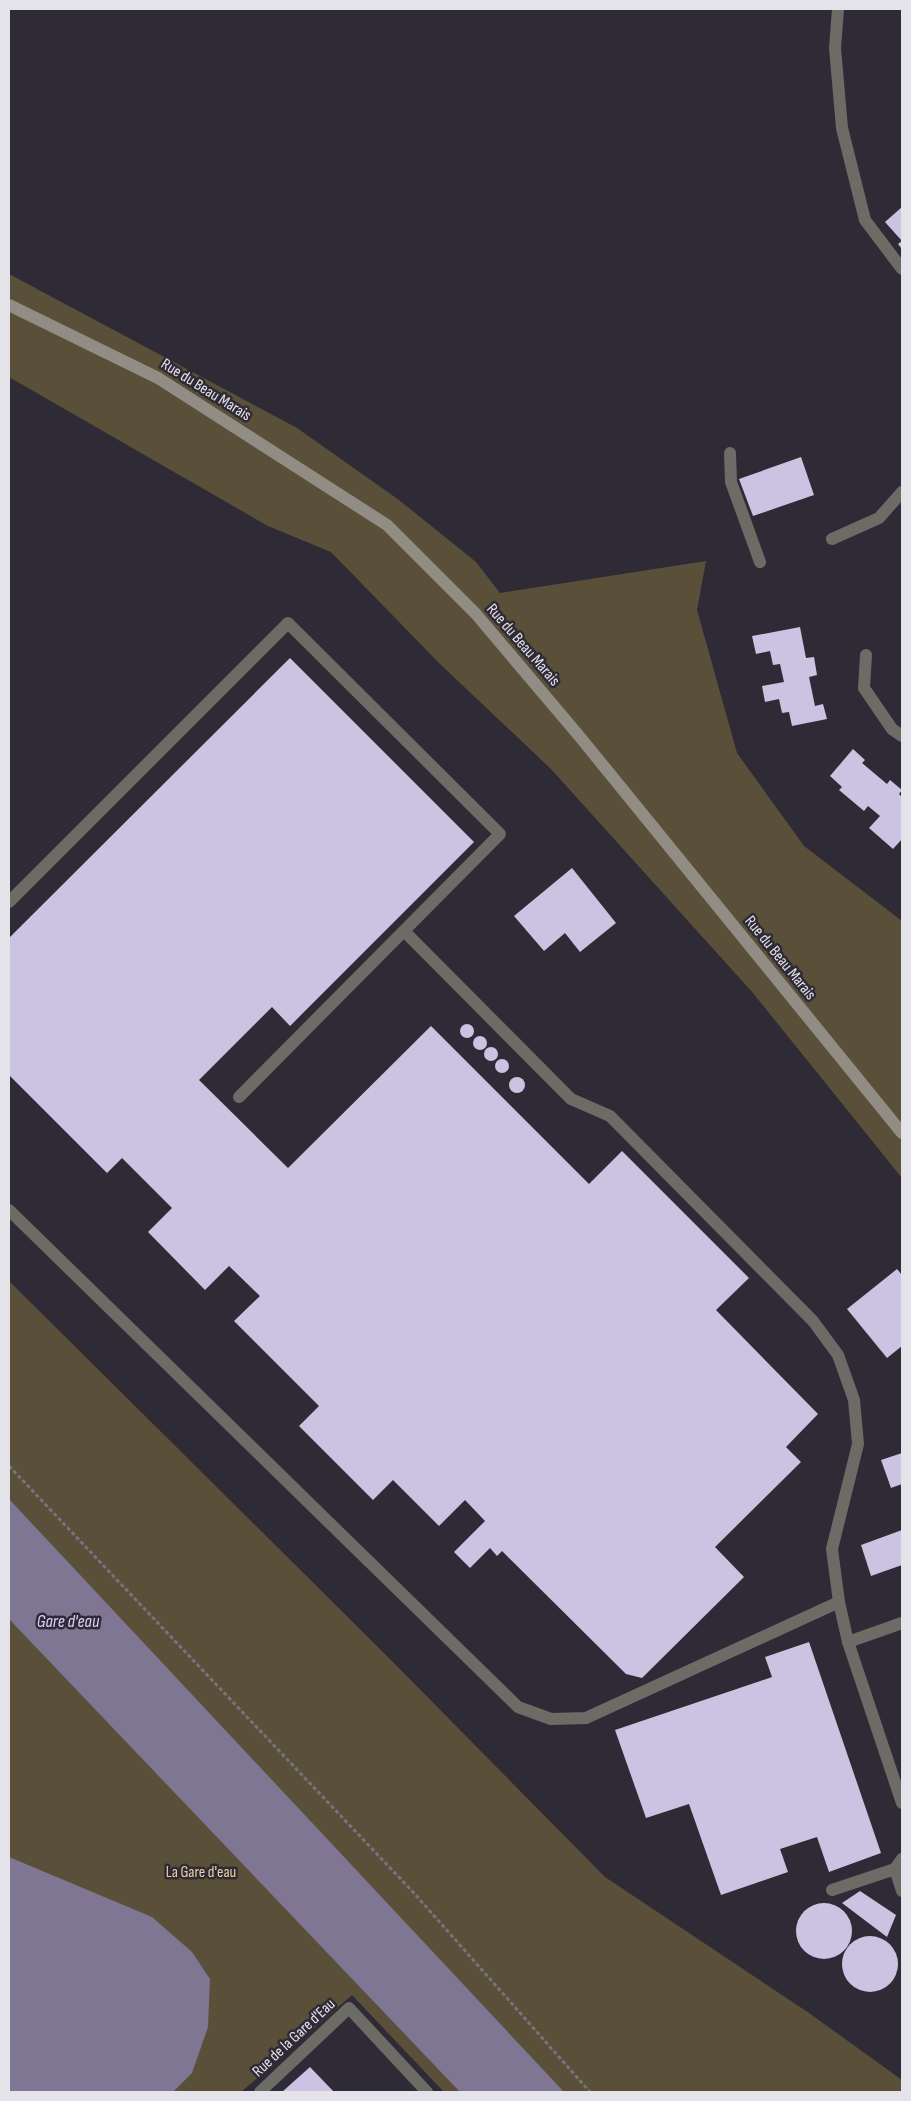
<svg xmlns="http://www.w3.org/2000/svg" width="911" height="2101" font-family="'Sofia Sans Condensed',sans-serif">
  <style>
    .green { fill: #5a5039 }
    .water { fill: #7f7693 }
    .building { fill: #ccc2e1 }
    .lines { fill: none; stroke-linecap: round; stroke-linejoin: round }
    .path { stroke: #77737d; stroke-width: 3; stroke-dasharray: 4 2.5; stroke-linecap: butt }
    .lane { stroke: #6d6b65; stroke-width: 12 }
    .street { stroke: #6d6b65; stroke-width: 12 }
    .secondary { stroke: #918d84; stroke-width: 12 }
    .labels { text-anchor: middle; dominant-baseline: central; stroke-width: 5; stroke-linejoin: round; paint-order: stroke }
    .street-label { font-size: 16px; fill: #e5e3ea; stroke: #2f2b36 }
    .park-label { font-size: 16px; fill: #ecd39d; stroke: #2f2b36 }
    .water-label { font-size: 18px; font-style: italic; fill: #dfd1fc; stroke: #2f2b36 }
  </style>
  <rect width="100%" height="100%" fill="#2f2b36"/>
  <g class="green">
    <polygon points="9,274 297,428 399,500 476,562 500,593 706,561 697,610 737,753 804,846 902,921 902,1178 753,993 551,769 439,663 331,552 268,526 9,377"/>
    <polygon points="9,1281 388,1657 605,1877 809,2013 902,2080 902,2092 444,2092 352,1995 241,2092 9,2092"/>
  </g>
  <g class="water">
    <polygon points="9,1499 564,2092 460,2092 9,1619"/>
    <polygon points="9,1857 152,1917 192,1952 210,1979 208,2027 192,2073 173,2092 9,2092"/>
  </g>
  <g class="building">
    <polygon points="902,207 902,249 898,244 902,241 885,222"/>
    <polygon points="801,457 814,495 753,516 739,479"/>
    <polygon points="800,627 806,658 814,657 817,675 809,677 815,706 823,704 827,719 792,726 789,712 782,713 779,699 765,702 762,686 784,682 780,664 773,665 770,651 756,654 752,636"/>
    <polygon points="290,658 474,842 290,1026 272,1007 199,1080 288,1168 431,1026 589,1184 622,1151 749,1278 716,1310 818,1414 786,1447 801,1462 715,1547 744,1577 642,1678 626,1674 502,1551 497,1556 490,1548 470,1568 454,1552 485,1521 465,1500 439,1526 393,1480 373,1500 299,1426 319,1406 234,1321 260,1296 229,1266 205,1290 148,1232 172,1208 122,1158 107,1173 9,1075 9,938"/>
    <polygon points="853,749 865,760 862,763 887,784 890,780 902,790 899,794 902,797 902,839 893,849 869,828 880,816 868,806 864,811 839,790 842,787 830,776"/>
    <polygon points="572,868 616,923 580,952 565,933 544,951 514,916"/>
    <circle cx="467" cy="1031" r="7"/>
    <circle cx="480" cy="1043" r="7"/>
    <circle cx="491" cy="1054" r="7"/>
    <circle cx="502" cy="1066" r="7"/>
    <circle cx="517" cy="1085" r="8"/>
    <polygon points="897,1269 902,1275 902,1346 887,1358 847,1309"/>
    <polygon points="902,1453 902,1484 891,1488 881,1460"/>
    <polygon points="902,1530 902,1565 871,1576 861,1545"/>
    <polygon points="809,1642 881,1853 829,1872 817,1837 780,1849 788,1872 721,1895 689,1804 646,1818 615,1730 772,1677 765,1657"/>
    <polygon points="860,1891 896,1915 887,1937 842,1903"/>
    <circle cx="824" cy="1931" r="28"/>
    <circle cx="870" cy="1964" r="28"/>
    <polygon points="310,2067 334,2092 282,2092"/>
  </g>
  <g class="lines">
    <polyline class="path" points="9,1466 413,1892 590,2092"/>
    <g class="lane">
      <polyline points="838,9 835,48 842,128 865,220 902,269"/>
      <polyline points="730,453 731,482 760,562"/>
      <polyline points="832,539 879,518 902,492"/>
      <polyline points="9,902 288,623 500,834 239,1097"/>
      <polyline points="405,932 571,1099 610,1116 813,1321 838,1355 854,1400 858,1444 832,1549 839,1602 848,1642 902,1803"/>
      <polyline points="9,1210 518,1707 551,1719 586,1718 839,1602"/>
      <polyline points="848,1642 902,1623"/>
      <polyline points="902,1859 895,1869 902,1891"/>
      <polyline points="832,1890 895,1869"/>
    </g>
    <g class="street">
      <polyline points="866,655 864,688 892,729 902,736"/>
      <polyline points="260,2092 349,2008 427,2092"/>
    </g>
    <polyline class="secondary" points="9,305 158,378 387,525 476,614 580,737 902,1133"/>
  </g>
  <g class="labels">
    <g class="street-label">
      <text transform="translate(206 390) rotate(32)">Rue du Beau Marais</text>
      <text transform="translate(523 645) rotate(49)">Rue du Beau Marais</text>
      <text transform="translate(780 958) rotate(51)">Rue du Beau Marais</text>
      <text transform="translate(294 2038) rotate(-43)">Rue de la Gare d'Eau</text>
    </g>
    <g class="park-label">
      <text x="201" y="1872">La Gare d'eau</text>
    </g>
    <g class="water-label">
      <text x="68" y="1621">Gare d'eau</text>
    </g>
  </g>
  <rect width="911" height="2101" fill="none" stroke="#e5e3ea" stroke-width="20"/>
</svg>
